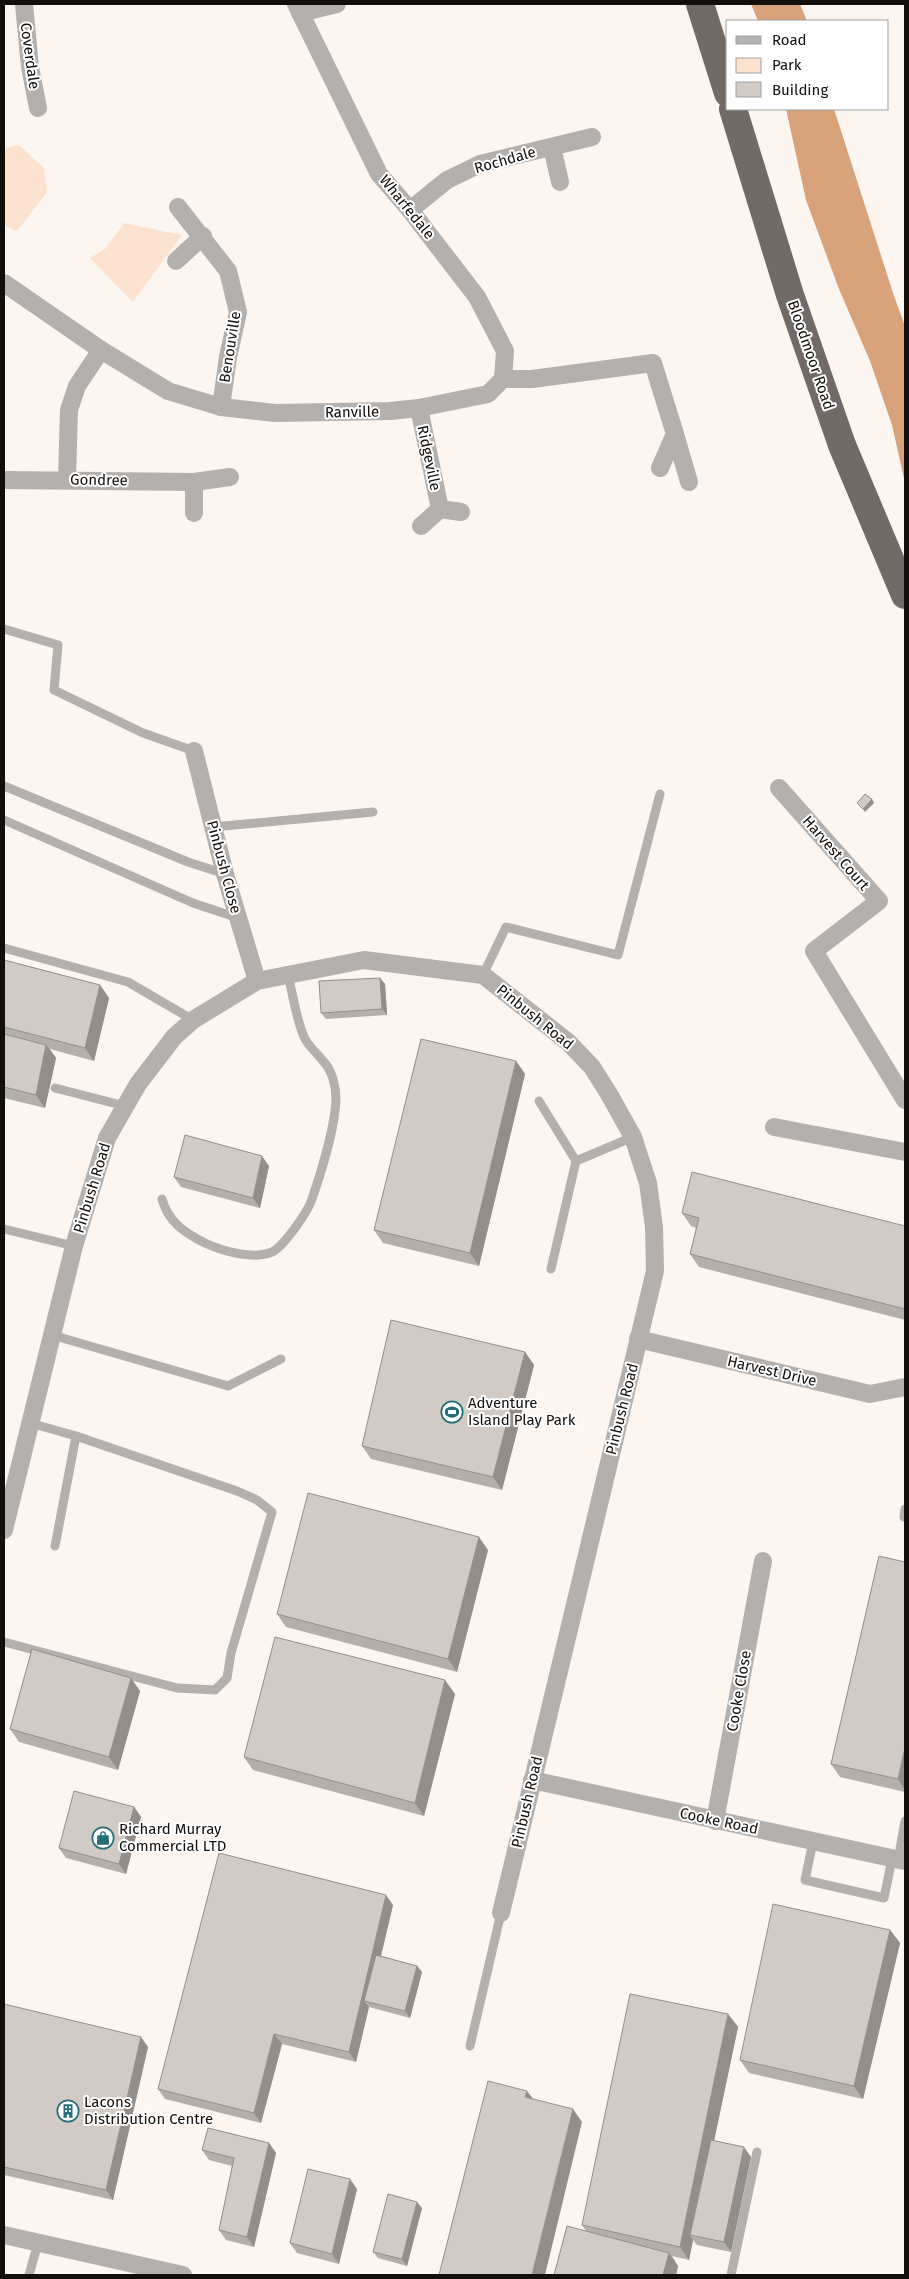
<svg xmlns="http://www.w3.org/2000/svg" width="909" height="2279" font-family="'Fira Sans',sans-serif">
  <style>
    .green { fill: #fde2d0 }
    .forest { fill: #d8a37b }
    .lines { fill: none; stroke-linecap: round; stroke-linejoin: round }
    .service { stroke: #b3b0ae; stroke-width: 9 }
    .minor { stroke: #b3b0ae; stroke-width: 18 }
    .trunk { stroke: #716a66; stroke-width: 28 }
    .wall { fill: #b5afa9 }
    .shaded-wall { fill: #938e8a }
    .building { fill: #d2cbc5; stroke: #938e8a }
    .labels { text-anchor: middle; dominant-baseline: central; stroke-width: 4; stroke-linejoin: round; paint-order: stroke }
    .street-label { font-size: 15px; fill: #110e0c; stroke: #fff }
    .poi-label { font-size: 15px; fill: #110e0c; stroke: #fff; text-anchor: start }
  </style>
  <rect width="100%" height="100%" fill="#fdf5ef"/>
  <g class="green">
    <polygon points="19,145 44,168 47,192 17,231 4,225 4,148"/>
    <polygon points="124,223 182,235 133,302 90,258 105,249"/>
  </g>
  <g class="forest">
    <polygon points="751,4 800,4 807,21 758,21"/>
    <polygon points="786,109 834,109 894,296 905,326 905,483 892,425 870,361 839,289 806,200"/>
  </g>
  <g class="lines">
    <g class="service">
      <polyline points="4,629 58,645 54,690 143,733 194,751"/>
      <polyline points="4,786 188,862 225,874"/>
      <polyline points="4,820 193,903 238,918"/>
      <polyline points="213,827 373,812"/>
      <polyline points="4,948 128,982 193,1020"/>
      <polyline points="483,975 506,927 618,955 660,794"/>
      <polyline points="55,1088 125,1106"/>
      <polyline points="539,1101 576,1161"/>
      <path d="M162,1199C168,1222 185,1233 205,1243C222,1251 253,1260 272,1252C283,1247 308,1212 312,1199C321,1173 335,1127 336,1099C336,1086 332,1070 323,1061C317,1053 308,1046 304,1037C296,1018 293,995 288,975"/>
      <polyline points="4,1229 74,1246"/>
      <polyline points="551,1269 576,1161 633,1137"/>
      <polyline points="52,1335 228,1386 281,1359"/>
      <polyline points="30,1423 76,1436 55,1546"/>
      <polyline points="904,1517 905,1509"/>
      <polyline points="4,1642 177,1688 215,1690 227,1678 231,1653 272,1512 257,1500 237,1491 76,1436"/>
      <polyline points="813,1842 805,1880 884,1898 892,1859"/>
      <polyline points="898,1860 905,1821"/>
      <polyline points="470,2046 501,1913"/>
      <polyline points="29,2275 38,2243"/>
      <polyline points="731,2275 757,2152"/>
    </g>
    <g class="minor">
      <polyline points="24,4 30,67 38,108"/>
      <polyline points="296,4 379,174 410,210 477,297 505,351 503,379"/>
      <polyline points="300,13 337,4"/>
      <polyline points="552,147 560,182"/>
      <polyline points="178,207 228,271 238,312 228,357 221,407"/>
      <polyline points="410,210 447,180 480,164 592,137"/>
      <polyline points="176,261 203,236"/>
      <polyline points="4,283 101,350 168,391 221,407 275,413 390,411 419,408 488,394 503,379 532,379 653,363 675,434 660,468"/>
      <polyline points="419,408 440,509 461,512"/>
      <polyline points="675,434 689,482"/>
      <polyline points="67,479 69,410 77,386 101,350"/>
      <polyline points="4,480 194,482 230,477"/>
      <polyline points="194,482 194,513"/>
      <polyline points="421,526 440,509"/>
      <polyline points="194,751 225,874 257,981"/>
      <polyline points="779,788 879,901 814,951 905,1100"/>
      <polyline points="774,1127 905,1152"/>
      <polyline points="638,1339 870,1394 905,1387"/>
      <polyline points="4,1530 74,1246 107,1138 138,1084 174,1037 193,1020 257,981 364,960 483,975 568,1042 592,1067 609,1094 633,1137 648,1183 654,1227 655,1271 501,1913"/>
      <polyline points="532,1780 905,1861"/>
      <polyline points="715,1821 763,1561"/>
      <polyline points="4,2235 183,2275"/>
    </g>
    <g class="trunk">
      <polyline points="700,4 728,93"/>
      <polyline points="733,109 790,295 842,445 905,595"/>
    </g>
  </g>
  <g class="wall">
    <polygon points="4,960 100,985 109,998 94,1061 50,1049 56,1058 45,1108 4,1098"/>
    <polygon points="380,978 385,984 387,1015 326,1019 321,1013"/>
    <polygon points="516,1061 525,1074 479,1266 383,1243 374,1230"/>
    <polygon points="269,1166 260,1208 181,1187 174,1177"/>
    <polygon points="682,1213 905,1226 905,1320 699,1267 690,1254 696,1228 691,1226"/>
    <polygon points="525,1352 534,1365 502,1490 371,1459 362,1446"/>
    <polygon points="488,1550 457,1672 286,1627 277,1614"/>
    <polygon points="905,1562 905,1792 840,1777 831,1764"/>
    <polygon points="140,1691 118,1770 19,1742 10,1729"/>
    <polygon points="455,1694 424,1816 253,1770 244,1757"/>
    <polygon points="134,1807 141,1817 126,1874 66,1858 59,1848"/>
    <polygon points="393,1905 381,1956 417,1966 422,1972 410,2018 369,2007 356,2062 282,2044 261,2123 165,2099 158,2089"/>
    <polygon points="890,1930 900,1943 863,2099 749,2073 740,2060"/>
    <polygon points="4,2004 148,2047 113,2200 4,2175"/>
    <polygon points="728,2014 738,2027 714,2141 751,2157 731,2252 697,2245 693,2240 689,2260 672,2256 678,2266 676,2275 554,2275 586,2231 582,2225"/>
    <polygon points="269,2143 276,2153 254,2247 226,2240 219,2230 232,2166 209,2160 202,2150"/>
    <polygon points="357,2189 339,2264 297,2253 290,2243"/>
    <polygon points="422,2208 407,2266 378,2258 373,2252"/>
  </g>
  <g class="shaded-wall">
    <polygon points="872,799 874,803 865,812 863,809"/>
    <polygon points="380,978 385,984 387,1015 382,1009"/>
    <polygon points="100,985 109,998 94,1061 85,1048"/>
    <polygon points="46,1045 56,1058 45,1108 36,1095"/>
    <polygon points="516,1061 525,1074 479,1266 470,1253"/>
    <polygon points="262,1156 269,1166 260,1208 253,1198"/>
    <polygon points="525,1352 534,1365 502,1490 493,1477"/>
    <polygon points="479,1537 488,1550 457,1672 448,1659"/>
    <polygon points="131,1678 140,1691 118,1770 109,1757"/>
    <polygon points="445,1680 455,1694 424,1816 415,1803"/>
    <polygon points="905,1748 905,1790 898,1779"/>
    <polygon points="134,1807 141,1817 126,1874 119,1864"/>
    <polygon points="386,1895 393,1905 370,2002 364,2001 369,2007 356,2062 349,2052"/>
    <polygon points="890,1930 900,1943 863,2099 854,2086"/>
    <polygon points="417,1966 422,1972 410,2018 405,2011"/>
    <polygon points="728,2014 738,2027 694,2236 690,2235 693,2240 689,2260 680,2247"/>
    <polygon points="274,2034 282,2044 261,2123 254,2113"/>
    <polygon points="141,2037 148,2047 113,2200 106,2190"/>
    <polygon points="527,2091 537,2104 525,2097"/>
    <polygon points="573,2109 582,2122 545,2275 532,2275"/>
    <polygon points="269,2143 276,2153 254,2247 247,2237"/>
    <polygon points="744,2147 751,2157 731,2252 724,2242"/>
    <polygon points="350,2179 357,2189 339,2264 332,2254"/>
    <polygon points="417,2202 422,2208 407,2266 402,2259"/>
    <polygon points="669,2253 678,2266 676,2275 663,2275"/>
  </g>
  <g class="building">
    <polygon points="865,794 872,799 863,809 857,803"/>
    <polygon points="4,960 100,985 85,1048 4,1027"/>
    <polygon points="380,978 382,1009 321,1013 319,981"/>
    <polygon points="4,1034 46,1045 36,1095 4,1087"/>
    <polygon points="421,1039 516,1061 470,1253 374,1230"/>
    <polygon points="185,1135 262,1156 253,1198 174,1177"/>
    <polygon points="692,1172 905,1226 905,1309 690,1254 699,1218 682,1213"/>
    <polygon points="391,1320 525,1352 493,1477 362,1446"/>
    <polygon points="308,1493 479,1537 448,1659 277,1614"/>
    <polygon points="879,1556 905,1562 905,1748 898,1779 831,1764"/>
    <polygon points="275,1637 445,1680 415,1803 244,1757"/>
    <polygon points="32,1649 131,1678 109,1757 10,1729"/>
    <polygon points="74,1791 134,1807 119,1864 59,1848"/>
    <polygon points="219,1853 386,1895 349,2052 274,2034 254,2113 158,2089"/>
    <polygon points="773,1904 890,1930 854,2086 740,2060"/>
    <polygon points="376,1955 417,1966 405,2011 364,2001"/>
    <polygon points="630,1994 728,2014 680,2247 582,2225"/>
    <polygon points="4,2004 141,2037 106,2190 4,2167"/>
    <polygon points="488,2081 527,2091 525,2097 573,2109 532,2275 439,2275"/>
    <polygon points="208,2128 269,2143 247,2237 219,2230 234,2158 202,2150"/>
    <polygon points="711,2140 744,2147 724,2242 690,2235"/>
    <polygon points="308,2169 350,2179 332,2254 290,2243"/>
    <polygon points="388,2194 417,2202 402,2259 373,2252"/>
    <polygon points="567,2226 669,2253 663,2275 554,2275"/>
  </g>
  <defs>
    <g id="stadium-ring" transform="scale(1.125)"><circle r="9.5" fill="#fff" stroke="#256e78" stroke-width="1.5"/><path d="M0-5a6.5 5 0 1 0 0 10a6.5 5 0 1 0 0-10ZM-3.5-1.8h7v3.6h-7Z" fill="#256e78"/></g>
    <g id="shop-ring" transform="scale(1.125)"><circle r="9.5" fill="#fff" stroke="#256e78" stroke-width="1.5"/><path d="M-5-2.5h2.3a2.7 3.5 0 0 1 5.4 0H5L5.5 6h-11ZM-1.5-2.5h3a1.5 2.3 0 0 0-3 0Z" fill="#256e78"/></g>
    <g id="building-ring" transform="scale(1.125)"><circle r="9.5" fill="#fff" stroke="#256e78" stroke-width="1.5"/><path d="M-4-6H4V6H1V3H-1V6H-4ZM-2.5-4.3h1.7v1.8h-1.7ZM.8-4.3h1.7v1.8H.8ZM-2.5-1h1.7V.8h-1.7ZM.8-1h1.7V.8H.8Z" fill="#256e78"/></g>
  </defs>
  <g fill-rule="evenodd">
    <use href="#stadium-ring" x="452" y="1412"/>
    <use href="#shop-ring" x="103" y="1838"/>
    <use href="#building-ring" x="68" y="2111"/>
  </g>
  <g class="labels">
    <g class="street-label">
      <text transform="translate(30 56) rotate(82)">Coverdale</text>
      <text transform="translate(505 160) rotate(-16)">Rochdale</text>
      <text transform="translate(407 207) rotate(51)">Wharfedale</text>
      <text transform="translate(230 347) rotate(-81)">Benouville</text>
      <text transform="translate(811 355) rotate(71)">Bloodmoor Road</text>
      <text transform="translate(352 412) rotate(-1)">Ranville</text>
      <text transform="translate(429 458) rotate(78)">Ridgeville</text>
      <text transform="translate(99 480) rotate(1)">Gondree</text>
      <text transform="translate(836 853) rotate(49)">Harvest Court</text>
      <text transform="translate(224 867) rotate(75)">Pinbush Close</text>
      <text transform="translate(535 1017) rotate(39)">Pinbush Road</text>
      <text transform="translate(92 1188) rotate(-73)">Pinbush Road</text>
      <text transform="translate(772 1371) rotate(13)">Harvest Drive</text>
      <text transform="translate(622 1409) rotate(-76)">Pinbush Road</text>
      <text transform="translate(739 1691) rotate(-80)">Cooke Close</text>
      <text transform="translate(527 1802) rotate(-77)">Pinbush Road</text>
      <text transform="translate(719 1821) rotate(12)">Cooke Road</text>
    </g>
    <g class="poi-label">
      <text x="468" y="1403">Adventure<tspan x="468" dy="17">Island Play Park</tspan></text>
      <text x="119" y="1829">Richard Murray<tspan x="119" dy="17">Commercial LTD</tspan></text>
      <text x="84" y="2102">Lacons<tspan x="84" dy="17">Distribution Centre</tspan></text>
    </g>
  </g>
  <rect width="909" height="2279" fill="none" stroke="#110e0c" stroke-width="10"/>
  <rect x="726" y="20" width="162" height="90" fill="#ffffff" stroke="#a09f9e"/>
  <rect x="736" y="36" width="25" height="8" fill="#b3b0ae" stroke="#a09f9e"/>
  <text x="772" y="45" font-size="15" fill="#110e0c">Road</text>
  <rect x="736" y="58" width="25" height="15" fill="#fde2d0" stroke="#a09f9e"/>
  <text x="772" y="70" font-size="15" fill="#110e0c">Park</text>
  <rect x="736" y="82" width="25" height="15" fill="#d2cbc5" stroke="#a09f9e"/>
  <text x="772" y="95" font-size="15" fill="#110e0c">Building</text>
</svg>
